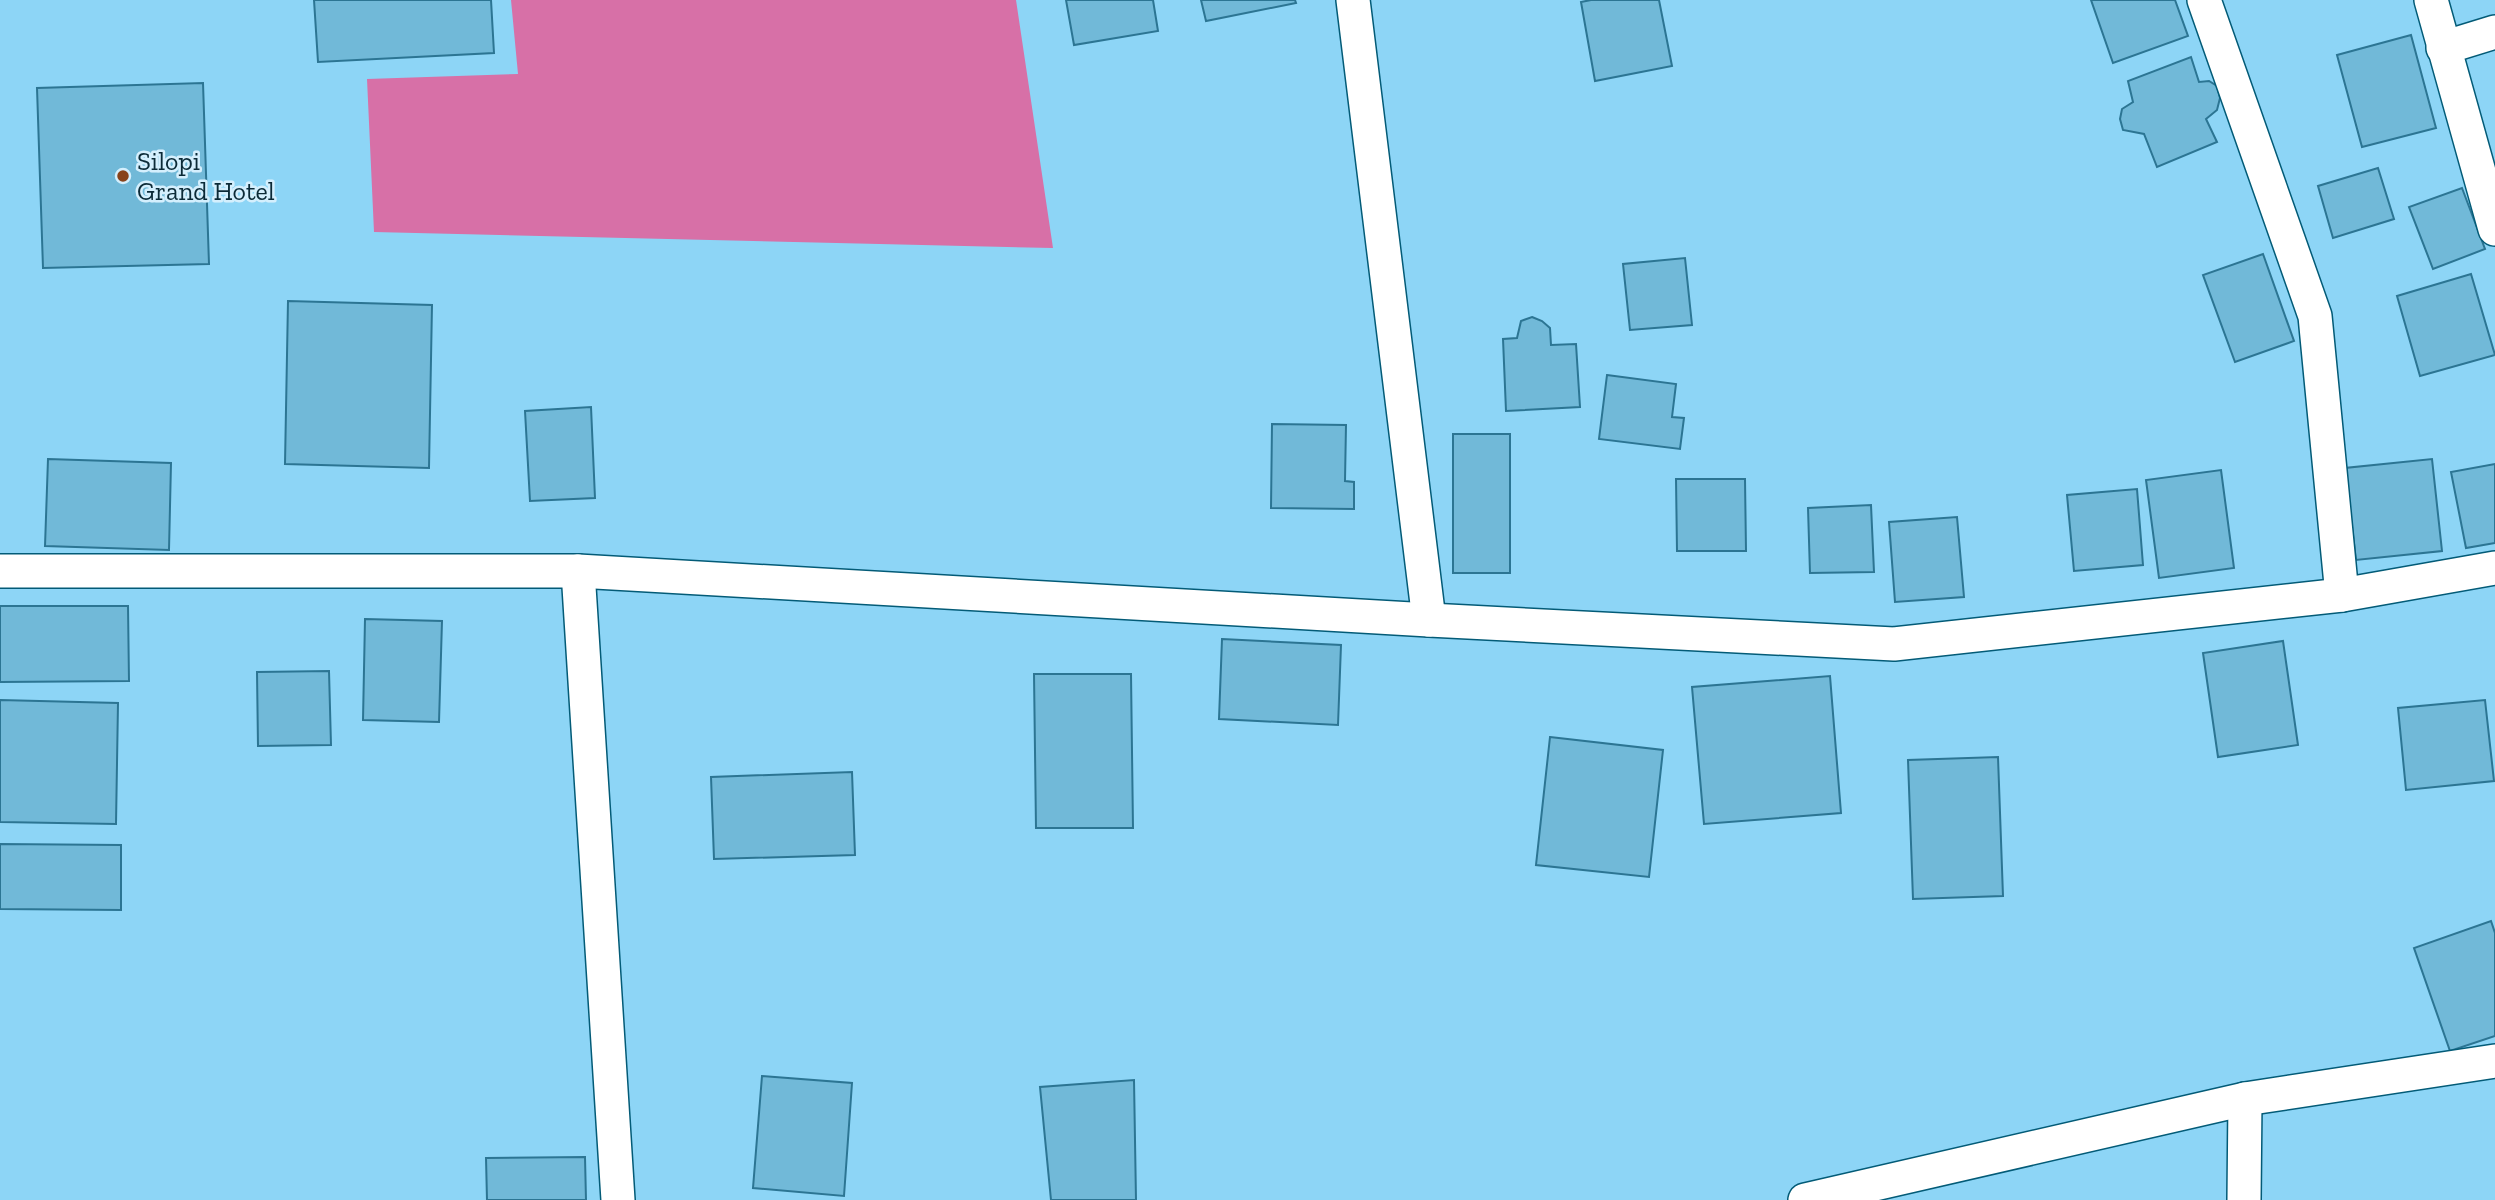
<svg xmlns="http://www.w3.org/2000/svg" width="2495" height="1200" font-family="'Zilla Slab',serif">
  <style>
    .green { fill: #d770a7 }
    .building { fill: #71b9d8; stroke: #2c7593; stroke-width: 2 }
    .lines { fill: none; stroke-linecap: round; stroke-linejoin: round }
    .street-casing { stroke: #035b77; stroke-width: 36 }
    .street { stroke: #fff; stroke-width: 33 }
    .poi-dot { fill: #88431a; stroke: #d4effd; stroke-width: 2.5 }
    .labels { text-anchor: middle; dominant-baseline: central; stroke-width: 5; stroke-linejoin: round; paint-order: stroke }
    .poi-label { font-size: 26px; fill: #0b2a37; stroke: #d4effd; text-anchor: start }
  </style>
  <rect width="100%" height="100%" fill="#8dd5f6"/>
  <polygon class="green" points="511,0 1016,0 1053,248 374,232 367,79 518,74"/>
  <g class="building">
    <polygon points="314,0 491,0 494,53 318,62"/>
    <polygon points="1066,0 1153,0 1158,31 1074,45"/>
    <polygon points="1201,0 1295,0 1296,3 1206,21"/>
    <polygon points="1591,0 1659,0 1672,66 1595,81 1581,2"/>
    <polygon points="2091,0 2175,0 2188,36 2113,63"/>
    <polygon points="2411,35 2436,128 2362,147 2337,55"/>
    <polygon points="2191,57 2199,82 2209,81 2217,86 2220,98 2217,110 2206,119 2217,142 2157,167 2144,134 2123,130 2120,119 2122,109 2133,102 2128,81"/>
    <polygon points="203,83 209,264 43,268 37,88"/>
    <polygon points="2378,168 2394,219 2333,238 2318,186"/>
    <polygon points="2462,188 2485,249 2433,269 2409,207"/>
    <polygon points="2263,254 2294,341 2235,362 2203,275"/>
    <polygon points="1685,258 1692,325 1630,330 1623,264"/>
    <polygon points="2471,274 2495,355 2420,376 2397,296"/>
    <polygon points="288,301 432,305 429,468 285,464"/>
    <polygon points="1532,317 1542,321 1550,328 1551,345 1576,344 1580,407 1506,411 1503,339 1517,338 1521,321"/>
    <polygon points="1607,375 1676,384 1672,417 1684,418 1680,449 1599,439"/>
    <polygon points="591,407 595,498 530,501 525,411"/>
    <polygon points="1272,424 1346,425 1345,481 1354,482 1354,509 1271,508"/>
    <rect x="1453" y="434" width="57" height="139"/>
    <polygon points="48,459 171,463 169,550 45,546"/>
    <polygon points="2432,459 2442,551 2356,560 2345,468"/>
    <polygon points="2495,464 2495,543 2466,548 2451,472"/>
    <polygon points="2221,470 2234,568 2159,578 2146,480"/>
    <polygon points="1676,479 1745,479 1746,551 1677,551"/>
    <polygon points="2137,489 2143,565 2074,571 2067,495"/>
    <polygon points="1871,505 1874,572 1810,573 1808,508"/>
    <polygon points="1957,517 1964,597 1895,602 1889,522"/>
    <polygon points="0,606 128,606 129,681 0,682"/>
    <polygon points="365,619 442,621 439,722 363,720"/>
    <polygon points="1222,639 1341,645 1338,725 1219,719"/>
    <polygon points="2283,641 2298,745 2218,757 2203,653"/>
    <polygon points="329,671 331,745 258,746 257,672"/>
    <polygon points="1034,674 1131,674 1133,828 1036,828"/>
    <polygon points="1830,676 1841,813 1704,824 1692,687"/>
    <polygon points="0,700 118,703 116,824 0,822"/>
    <polygon points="2485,700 2494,781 2406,790 2398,708"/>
    <polygon points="1550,737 1663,750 1649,877 1536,865"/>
    <polygon points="1998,757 2003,896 1913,899 1908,760"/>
    <polygon points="852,772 855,855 714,859 711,777"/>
    <polygon points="0,844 121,845 121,910 0,909"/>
    <polygon points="2491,921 2495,933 2495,1036 2450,1051 2414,948"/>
    <polygon points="762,1076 852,1083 844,1196 753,1188"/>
    <polygon points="1134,1080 1136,1200 1051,1200 1040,1087"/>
    <polygon points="585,1157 586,1200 487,1200 486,1158"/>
  </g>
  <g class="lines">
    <g class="street-casing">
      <g id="street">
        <polyline points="1353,0 1429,620"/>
        <polyline points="2204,0 2315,316 2342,595"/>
        <polyline points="2431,0 2495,229"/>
        <polyline points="2443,48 2495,32"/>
        <polyline points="0,571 578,571 1429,620 1894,644 2342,595 2495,568"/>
        <polyline points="578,571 618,1200"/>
        <polyline points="1805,1200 2245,1099 2495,1061"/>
        <polyline points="2244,1200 2245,1099"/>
      </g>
    </g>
    <use href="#street" class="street"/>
  </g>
  <circle class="poi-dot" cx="123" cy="176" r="7"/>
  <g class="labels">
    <g class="poi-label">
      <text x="137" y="161">Silopi<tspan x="137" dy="30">Grand Hotel</tspan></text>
    </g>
  </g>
</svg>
